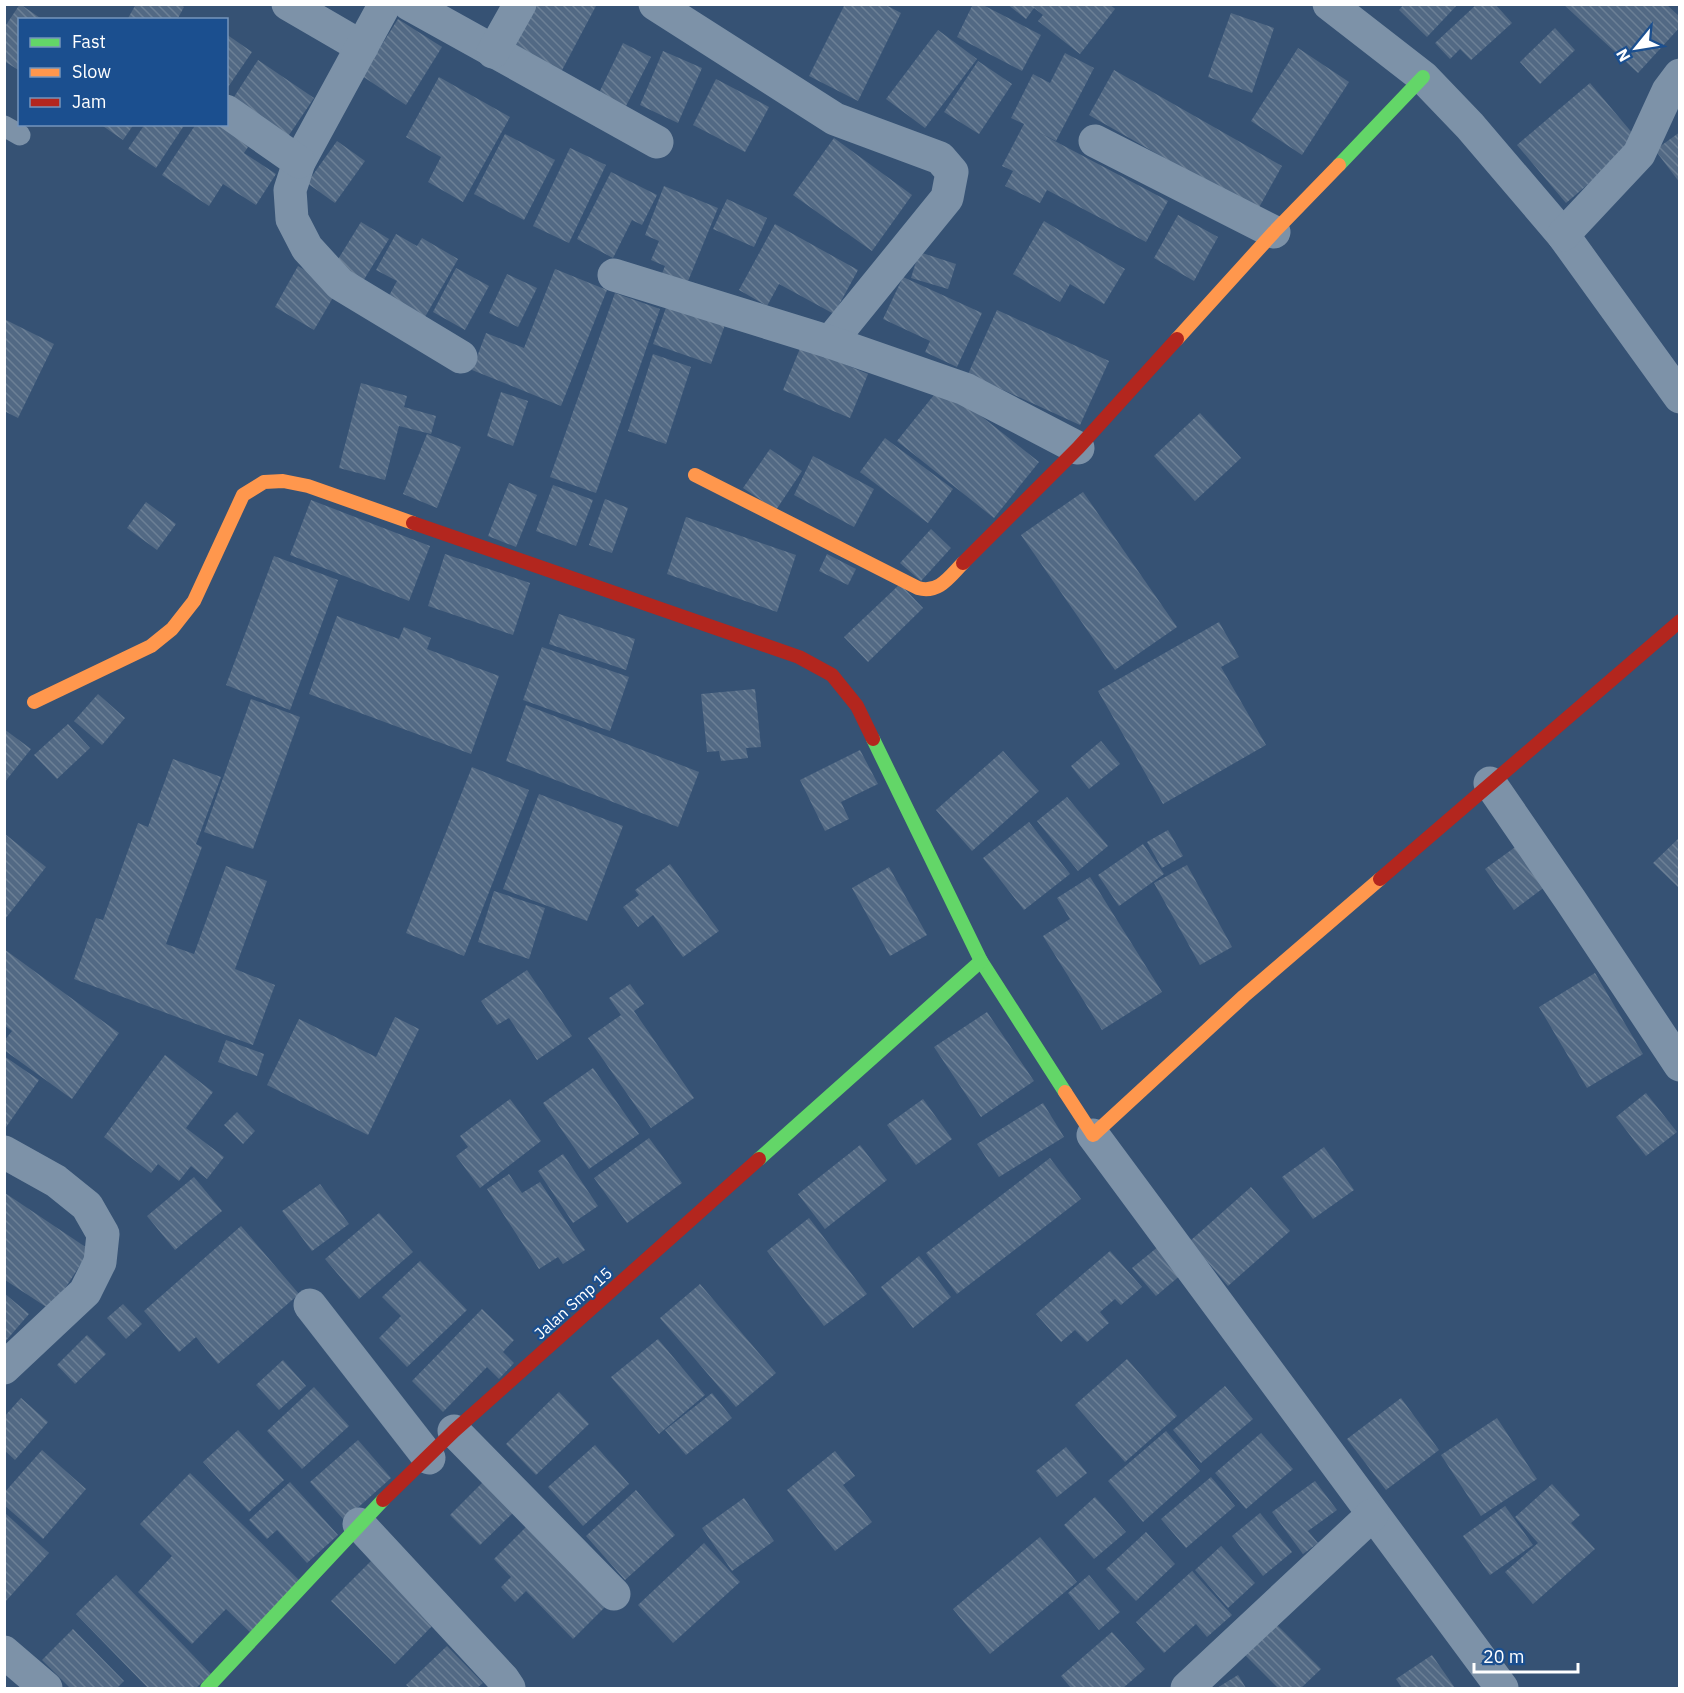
<svg xmlns="http://www.w3.org/2000/svg" width="1684" height="1693" font-family="'IBM Plex Sans',sans-serif">
  <style>
    .building { fill: url(#building-back-hatch) }
    .lines { fill: none; stroke-linecap: round; stroke-linejoin: round }
    .lane { stroke: #7d92a8; stroke-width: 21 }
    .street { stroke: #7d92a8; stroke-width: 33 }
    .fast { stroke: #63d668; stroke-width: 14 }
    .slow { stroke: #ff974d; stroke-width: 14 }
    .jam { stroke: #b3261e; stroke-width: 14 }
    .labels { text-anchor: middle; dominant-baseline: central; stroke-width: 4.5; stroke-linejoin: round; paint-order: stroke }
    .street-label { font-size: 16px; fill: #fff; stroke: #1b4f8f }
  </style>
  <defs>
    <pattern id="building-back-hatch" width="6" height="6" patternUnits="userSpaceOnUse" patternTransform="scale(1.5)"><rect width="6" height="6" fill="#526984"/><path d="M-1 5l2 2M0 0l6 6M5-1l2 2" fill="none" stroke="#6c8096"/></pattern>
  </defs>
  <rect width="100%" height="100%" fill="#365274"/>
  <g class="building">
    <polygon points="20,4 43,20 20,20 20,71 4,61 4,28"/>
    <polygon points="136,4 180,4 184,7 177,20 127,20"/>
    <polygon points="522,4 597,4 560,74 502,43"/>
    <polygon points="845,4 884,4 901,13 858,101 809,76"/>
    <polygon points="973,4 981,4 1041,35 1022,71 957,37"/>
    <polygon points="1007,4 1109,4 1115,9 1080,54 1038,21 1043,15 1034,8 1026,19"/>
    <polygon points="1404,4 1458,4 1427,37 1399,10"/>
    <polygon points="1477,4 1495,4 1512,23 1471,60 1460,49 1450,59 1435,43"/>
    <polygon points="1563,4 1666,4 1680,17 1680,27 1638,73"/>
    <polygon points="1231,13 1274,28 1252,93 1208,77"/>
    <polygon points="398,19 442,47 406,105 362,76"/>
    <polygon points="1555,28 1575,50 1540,84 1520,62"/>
    <polygon points="938,30 977,59 925,128 886,99"/>
    <polygon points="226,34 252,52 226,90"/>
    <polygon points="623,43 651,57 625,108 598,95"/>
    <polygon points="1298,48 1349,82 1302,155 1251,121"/>
    <polygon points="663,51 702,68 678,123 640,105"/>
    <polygon points="1065,53 1094,68 1056,141 1034,130 1168,201 1146,242 1047,190 1040,203 1005,186 1013,171 1002,166 1024,124 1011,118 1033,74 1050,83"/>
    <polygon points="258,60 314,98 287,138 232,100"/>
    <polygon points="978,61 1012,84 979,134 944,112"/>
    <polygon points="1114,70 1282,166 1257,211 1089,115"/>
    <polygon points="439,77 510,117 463,202 428,182 441,157 406,137"/>
    <polygon points="716,79 769,107 745,152 693,125"/>
    <polygon points="1590,83 1639,141 1566,203 1517,145"/>
    <polygon points="100,124 134,124 123,140"/>
    <polygon points="145,124 185,124 156,168 128,149"/>
    <polygon points="196,124 221,124 250,144 244,153 276,174 256,205 223,184 209,206 162,175"/>
    <polygon points="1680,132 1680,183 1655,150"/>
    <polygon points="505,134 555,160 524,220 474,194"/>
    <polygon points="834,138 912,195 872,251 793,195"/>
    <polygon points="337,141 365,161 335,203 307,183"/>
    <polygon points="570,148 606,165 569,243 533,226"/>
    <polygon points="611,172 657,195 642,225 632,220 613,258 577,239"/>
    <polygon points="664,186 718,208 686,286 661,276 665,266 651,260 659,241 645,235"/>
    <polygon points="727,199 767,218 754,247 713,229"/>
    <polygon points="1178,215 1218,237 1194,281 1154,258"/>
    <polygon points="1044,221 1125,269 1104,304 1070,284 1060,302 1013,274"/>
    <polygon points="361,222 389,239 360,286 332,269"/>
    <polygon points="775,224 858,270 834,314 779,284 767,306 739,290"/>
    <polygon points="396,234 417,246 422,238 458,259 421,324 385,303 397,281 376,270"/>
    <polygon points="919,252 956,264 948,289 911,278"/>
    <polygon points="298,266 338,289 314,330 275,307"/>
    <polygon points="456,268 489,286 465,330 433,312"/>
    <polygon points="555,269 607,290 561,406 472,370 486,333 524,348"/>
    <polygon points="507,274 537,288 518,327 489,313"/>
    <polygon points="903,277 982,313 957,367 925,352 930,341 883,319"/>
    <polygon points="615,293 660,309 596,493 550,477"/>
    <polygon points="668,302 726,322 711,364 653,344"/>
    <polygon points="997,310 1109,361 1080,425 968,374"/>
    <polygon points="4,319 54,344 18,418 4,411"/>
    <polygon points="801,346 868,374 850,418 783,390"/>
    <polygon points="653,354 691,367 666,444 628,431"/>
    <polygon points="361,383 407,396 404,407 436,416 431,434 399,426 385,480 339,468"/>
    <polygon points="942,385 1039,462 994,518 897,441"/>
    <polygon points="501,392 528,401 513,446 487,436"/>
    <polygon points="1200,413 1241,458 1195,501 1154,456"/>
    <polygon points="427,434 461,447 437,508 403,494"/>
    <polygon points="885,438 953,489 928,523 860,472"/>
    <polygon points="770,449 802,471 776,510 743,488"/>
    <polygon points="813,456 874,489 854,527 794,495"/>
    <polygon points="509,483 537,495 516,547 488,536"/>
    <polygon points="553,485 593,500 576,546 536,531"/>
    <polygon points="1083,492 1177,627 1115,670 1021,535"/>
    <polygon points="605,499 628,508 612,553 589,545"/>
    <polygon points="311,500 430,546 409,601 290,555"/>
    <polygon points="146,502 176,524 157,550 127,528"/>
    <polygon points="686,517 796,555 777,612 667,574"/>
    <polygon points="931,529 951,548 921,581 900,563"/>
    <polygon points="445,554 530,583 513,635 428,606"/>
    <polygon points="827,554 856,569 848,585 819,571"/>
    <polygon points="274,556 338,580 290,710 226,685"/>
    <polygon points="900,584 923,608 868,662 844,637"/>
    <polygon points="559,614 635,639 626,670 549,644"/>
    <polygon points="337,616 399,639 404,627 431,638 427,649 499,676 471,754 309,694"/>
    <polygon points="1219,622 1239,657 1221,667 1266,745 1163,804 1098,691"/>
    <polygon points="542,647 629,677 610,731 523,700"/>
    <polygon points="755,689 761,747 746,748 748,758 721,761 719,751 707,752 701,694"/>
    <polygon points="98,694 125,718 102,745 74,721"/>
    <polygon points="251,699 300,717 253,849 204,832"/>
    <polygon points="526,705 699,772 678,827 506,761"/>
    <polygon points="68,724 90,748 57,779 34,755"/>
    <polygon points="4,729 31,749 4,783"/>
    <polygon points="1101,741 1120,764 1089,789 1071,766"/>
    <polygon points="860,750 878,784 841,802 849,819 825,831 800,780"/>
    <polygon points="1003,751 1039,791 972,851 936,810"/>
    <polygon points="173,759 221,777 196,844 202,847 166,944 194,954 226,866 267,881 235,969 275,985 253,1045 74,979 96,918 103,920 138,823 148,827"/>
    <polygon points="472,767 529,790 464,956 406,933"/>
    <polygon points="539,794 623,826 587,921 503,889"/>
    <polygon points="1067,797 1108,846 1078,871 1037,821"/>
    <polygon points="1029,822 1070,874 1024,910 983,858"/>
    <polygon points="1168,830 1183,856 1162,868 1147,842"/>
    <polygon points="5,834 46,867 5,919"/>
    <polygon points="1680,837 1680,889 1653,863"/>
    <polygon points="1143,844 1164,874 1119,906 1098,875"/>
    <polygon points="1518,845 1546,886 1514,910 1485,869"/>
    <polygon points="670,864 719,931 683,957 653,915 638,927 623,907 639,895 635,890"/>
    <polygon points="1187,865 1232,947 1200,965 1154,883"/>
    <polygon points="889,867 927,935 890,956 852,888"/>
    <polygon points="1090,877 1162,992 1102,1030 1043,936 1070,919 1057,898"/>
    <polygon points="494,891 545,908 529,959 478,942"/>
    <polygon points="4,949 119,1033 72,1099 4,1050 4,1041 12,1031 4,1025"/>
    <polygon points="527,970 572,1036 537,1060 509,1018 497,1025 481,1001"/>
    <polygon points="1595,973 1643,1054 1587,1088 1539,1007"/>
    <polygon points="630,984 644,1004 634,1011 694,1098 651,1128 588,1038 621,1015 609,998"/>
    <polygon points="987,1012 1034,1081 981,1117 934,1047"/>
    <polygon points="395,1017 419,1029 368,1135 267,1085 299,1019 376,1057"/>
    <polygon points="226,1040 264,1054 257,1076 218,1062"/>
    <polygon points="165,1055 213,1092 186,1128 224,1157 207,1179 191,1166 179,1181 158,1164 151,1173 104,1137"/>
    <polygon points="4,1056 39,1080 4,1130"/>
    <polygon points="593,1068 639,1134 589,1169 543,1103"/>
    <polygon points="1646,1093 1677,1132 1646,1156 1616,1117"/>
    <polygon points="510,1099 541,1141 480,1188 456,1156 468,1147 460,1136"/>
    <polygon points="923,1099 952,1139 916,1165 887,1125"/>
    <polygon points="1043,1103 1064,1137 999,1177 977,1144"/>
    <polygon points="237,1112 255,1131 243,1144 224,1125"/>
    <polygon points="649,1138 682,1183 627,1223 594,1178"/>
    <polygon points="860,1145 887,1180 825,1229 798,1194"/>
    <polygon points="1324,1147 1354,1190 1313,1219 1282,1177"/>
    <polygon points="563,1154 598,1206 573,1223 538,1171"/>
    <polygon points="1050,1158 1081,1199 957,1294 926,1253"/>
    <polygon points="509,1174 522,1193 540,1182 585,1250 563,1264 558,1257 539,1269 487,1189"/>
    <polygon points="194,1177 222,1211 175,1250 147,1216"/>
    <polygon points="320,1184 349,1224 312,1251 282,1211"/>
    <polygon points="1251,1187 1290,1231 1228,1286 1190,1241"/>
    <polygon points="5,1193 90,1250 51,1310 5,1280"/>
    <polygon points="379,1213 413,1252 359,1299 325,1259"/>
    <polygon points="809,1218 867,1294 824,1326 767,1251"/>
    <polygon points="241,1226 299,1294 218,1364 196,1337 179,1352 144,1311"/>
    <polygon points="1159,1246 1182,1274 1156,1296 1132,1268"/>
    <polygon points="1110,1251 1142,1287 1121,1305 1115,1299 1100,1312 1109,1323 1087,1342 1075,1330 1061,1342 1036,1314"/>
    <polygon points="919,1256 951,1297 913,1328 881,1287"/>
    <polygon points="420,1261 467,1310 407,1367 379,1338 401,1316 382,1297"/>
    <polygon points="700,1284 776,1373 736,1407 660,1318"/>
    <polygon points="4,1293 29,1314 4,1343"/>
    <polygon points="123,1304 142,1324 126,1339 107,1318"/>
    <polygon points="482,1309 514,1340 503,1352 514,1363 499,1379 487,1367 443,1412 412,1381"/>
    <polygon points="87,1335 106,1354 75,1384 57,1365"/>
    <polygon points="658,1339 705,1395 659,1434 611,1377"/>
    <polygon points="1127,1359 1177,1416 1125,1462 1075,1405"/>
    <polygon points="283,1360 306,1386 279,1410 256,1385"/>
    <polygon points="1225,1386 1253,1419 1201,1463 1173,1430"/>
    <polygon points="314,1387 349,1426 302,1469 267,1431"/>
    <polygon points="559,1392 589,1424 536,1475 506,1444"/>
    <polygon points="712,1393 732,1418 686,1455 665,1430"/>
    <polygon points="21,1398 48,1422 15,1460 4,1450 4,1417"/>
    <polygon points="1401,1398 1439,1450 1386,1490 1347,1439"/>
    <polygon points="1497,1418 1537,1479 1481,1516 1441,1455"/>
    <polygon points="238,1430 284,1480 249,1512 203,1462"/>
    <polygon points="1166,1431 1200,1471 1143,1522 1108,1481"/>
    <polygon points="1261,1433 1293,1469 1246,1509 1215,1473"/>
    <polygon points="358,1440 391,1478 344,1520 310,1482"/>
    <polygon points="595,1445 629,1484 583,1526 548,1487"/>
    <polygon points="1066,1447 1087,1473 1057,1497 1036,1471"/>
    <polygon points="42,1450 86,1489 43,1539 4,1505 4,1493"/>
    <polygon points="835,1451 855,1476 843,1485 872,1522 835,1551 787,1490"/>
    <polygon points="190,1473 302,1583 252,1634 226,1609 192,1644 138,1592 172,1556 140,1524"/>
    <polygon points="1211,1477 1235,1506 1186,1548 1161,1519"/>
    <polygon points="485,1480 515,1511 480,1545 450,1515"/>
    <polygon points="1315,1481 1337,1510 1308,1531 1318,1543 1303,1554 1272,1512"/>
    <polygon points="290,1482 338,1535 307,1563 277,1530 267,1539 249,1520"/>
    <polygon points="1552,1484 1580,1515 1571,1523 1595,1549 1533,1604 1505,1572 1538,1543 1515,1517"/>
    <polygon points="636,1490 675,1535 625,1580 586,1536"/>
    <polygon points="1095,1497 1126,1532 1094,1559 1064,1525"/>
    <polygon points="744,1498 774,1541 732,1571 702,1528"/>
    <polygon points="1505,1506 1533,1545 1490,1575 1463,1536"/>
    <polygon points="5,1513 49,1553 5,1602"/>
    <polygon points="1260,1513 1292,1552 1263,1576 1232,1536"/>
    <polygon points="527,1526 606,1606 573,1639 526,1591 515,1602 501,1587 511,1577 494,1559"/>
    <polygon points="1146,1532 1175,1564 1136,1601 1106,1569"/>
    <polygon points="1040,1537 1077,1582 990,1654 953,1609"/>
    <polygon points="704,1543 740,1582 673,1643 638,1605"/>
    <polygon points="1221,1546 1255,1583 1228,1608 1195,1570"/>
    <polygon points="371,1561 434,1624 395,1664 331,1601"/>
    <polygon points="1192,1571 1232,1615 1207,1637 1196,1624 1164,1653 1136,1622"/>
    <polygon points="116,1575 211,1674 196,1688 148,1688 76,1614"/>
    <polygon points="1089,1575 1120,1612 1099,1630 1068,1593"/>
    <polygon points="1274,1622 1321,1669 1301,1688 1278,1688 1243,1653"/>
    <polygon points="73,1629 124,1681 117,1688 70,1688 42,1660"/>
    <polygon points="1112,1632 1145,1669 1123,1688 1071,1688 1061,1676"/>
    <polygon points="447,1646 483,1683 477,1688 410,1688 406,1685"/>
    <polygon points="1432,1655 1455,1688 1402,1688 1396,1679"/>
    <polygon points="1238,1675 1246,1688 1217,1688"/>
  </g>
  <g class="lines">
    <polyline class="lane" points="4,126 20,135"/>
    <g class="street">
      <polyline points="288,4 362,47"/>
      <polyline points="385,4 299,162 290,190 292,219 307,248 340,284 461,357"/>
      <polyline points="409,4 657,142"/>
      <polyline points="655,4 835,119 940,158 952,172 947,198 830,342"/>
      <polyline points="1329,4 1423,77 1470,126 1563,235 1680,397"/>
      <polyline points="493,52 520,4"/>
      <polyline points="226,111 299,162"/>
      <polyline points="1095,141 1274,232"/>
      <polyline points="1563,235 1639,154 1668,91 1680,75"/>
      <polyline points="614,275 830,342 965,389 1078,448"/>
      <polyline points="1490,783 1571,901 1680,1065"/>
      <polyline points="1093,1135 1502,1688"/>
      <polyline points="4,1152 56,1181 87,1206 103,1234 100,1262 85,1292 4,1368"/>
      <polyline points="310,1305 429,1458"/>
      <polyline points="454,1431 614,1594"/>
      <polyline points="359,1524 503,1679 509,1688"/>
      <polyline points="4,1652 46,1688"/>
      <polyline points="1187,1688 1372,1515"/>
    </g>
    <g class="fast">
      <polyline points="1339,165 1423,77"/>
      <polyline points="873,739 981,961 1065,1092"/>
      <polyline points="759,1159 981,961"/>
      <polyline points="207,1688 383,1500"/>
    </g>
    <g class="slow">
      <polyline points="1177,339 1274,232 1339,165"/>
      <path d="M695,475L918,588C939,594 950,576 963,563"/>
      <polyline points="34,702 151,646 172,629 194,601 243,495 264,482 283,481 308,486 413,523"/>
      <polyline points="1065,1092 1093,1135 1244,996 1380,879"/>
    </g>
    <g class="jam">
      <polyline points="413,523 799,657 832,675 857,706 873,739"/>
      <polyline points="963,563 1078,448 1177,339"/>
      <polyline points="1380,879 1680,621"/>
      <polyline points="383,1500 454,1431 759,1159"/>
    </g>
  </g>
  <g class="labels">
    <g class="street-label">
      <text transform="translate(573 1303) rotate(-42)">Jalan Smp 15</text>
    </g>
  </g>
  <rect width="1684" height="1693" fill="none" stroke="#ffffff" stroke-width="12"/>
  <rect x="18" y="18" width="210" height="108" fill="#1b4f8f" stroke="#7695bc" stroke-width="1.5"/>
  <rect x="30" y="38" width="30" height="9" fill="#63d668" stroke="#7695bc" stroke-width="1.5"/>
  <text x="72" y="48" font-size="18" fill="#ffffff">Fast</text>
  <rect x="30" y="68" width="30" height="9" fill="#ff974d" stroke="#7695bc" stroke-width="1.5"/>
  <text x="72" y="78" font-size="18" fill="#ffffff">Slow</text>
  <rect x="30" y="98" width="30" height="9" fill="#b3261e" stroke="#7695bc" stroke-width="1.5"/>
  <text x="72" y="108" font-size="18" fill="#ffffff">Jam</text>
  <g transform="translate(1636 48) rotate(240)" stroke="#1b4f8f" stroke-width="4.5" paint-order="stroke">
  <path d="M0-4.5L10 22L0 15L-10 22Z" fill="#ffffff"/>
  <text y="-9" font-size="16" font-weight="bold" text-anchor="middle" fill="#ffffff">N</text>
  </g>
  <path d="M1474 1663v9h104v-9" fill="none" stroke="#ffffff" stroke-width="3"/>
  <text x="1483" y="1663" font-size="18" fill="#ffffff" stroke="#1b4f8f" stroke-width="4.5" paint-order="stroke">20 m</text>
</svg>
